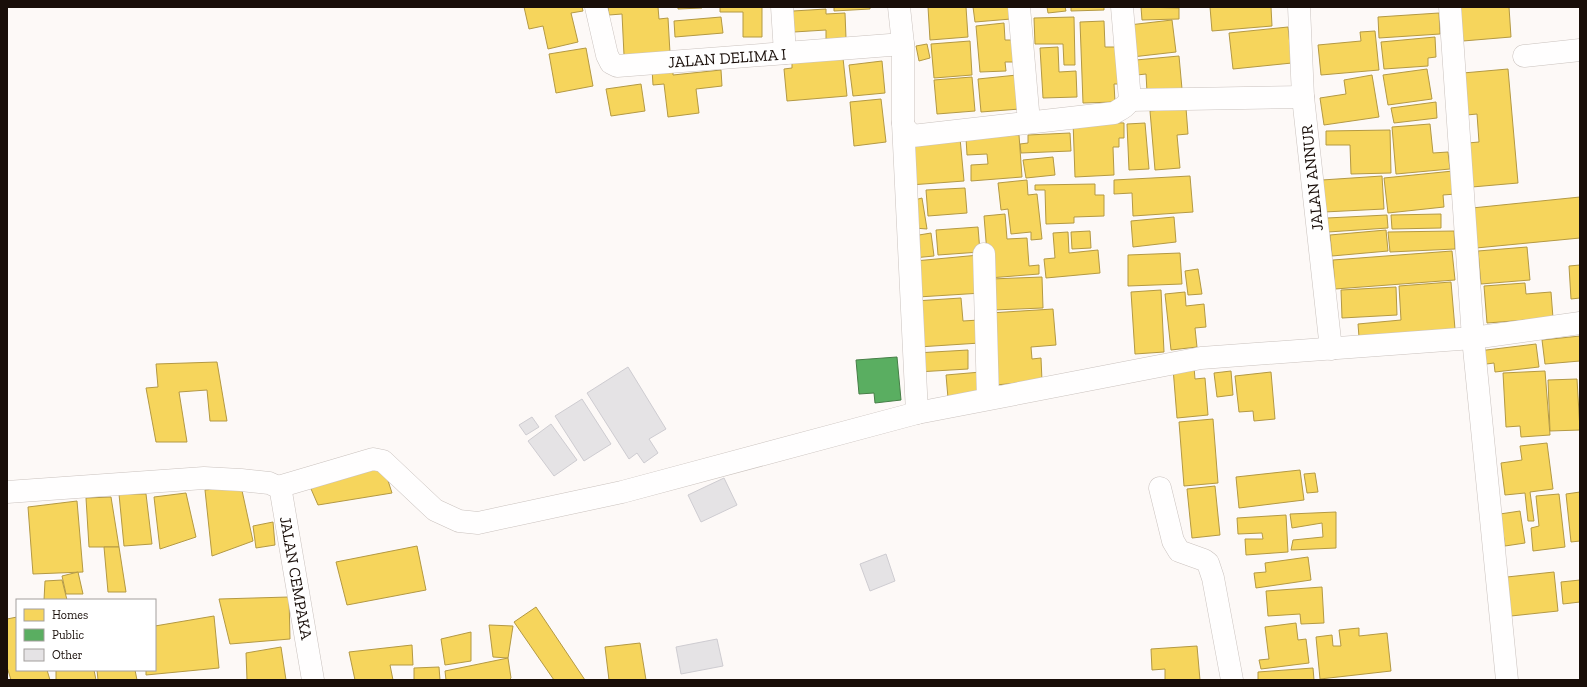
<svg xmlns="http://www.w3.org/2000/svg" width="1587" height="687" font-family="'Zilla Slab',serif">
  <style>
    .homes { fill: #f6d55c; stroke: #b49943 }
    .public { fill: #5aae61; stroke: #467e47 }
    .building { fill: #e5e3e5; stroke: #ceccd1 }
    .lines { fill: none; stroke-linecap: round; stroke-linejoin: round }
    .minor-casing { stroke: #cac2be; stroke-width: 23 }
    .minor { stroke: #fffefe; stroke-width: 22 }
    .labels { text-anchor: middle; dominant-baseline: central; stroke-width: 4; stroke-linejoin: round; paint-order: stroke }
    .street-label { font-size: 16px; fill: #190e09; stroke: #fff }
  </style>
  <rect width="100%" height="100%" fill="#fdf9f7"/>
  <g class="homes">
    <polygon points="524,7 582,7 583,11 571,13 578,42 548,49 543,26 529,29"/>
    <polygon points="608,7 658,7 659,19 668,18 670,53 624,55 622,14 609,15"/>
    <polygon points="678,7 702,7 702,8 678,9"/>
    <polygon points="720,7 762,7 762,37 743,37 743,12 720,12"/>
    <polygon points="834,7 870,7 870,9 834,11"/>
    <polygon points="928,7 966,7 968,37 930,40"/>
    <polygon points="973,7 1010,7 1011,19 975,22"/>
    <polygon points="1047,7 1065,7 1066,11 1048,13"/>
    <polygon points="1071,7 1104,7 1104,10 1071,11"/>
    <polygon points="1141,7 1179,8 1179,19 1142,20"/>
    <polygon points="1210,7 1271,7 1272,26 1212,31"/>
    <polygon points="1460,7 1509,7 1511,37 1463,41"/>
    <polygon points="826,9 826,14 845,13 846,38 826,39 826,30 794,32 793,11"/>
    <polygon points="1439,13 1440,34 1379,38 1378,17"/>
    <polygon points="721,17 723,33 675,37 674,21"/>
    <polygon points="1074,17 1075,65 1064,65 1063,44 1035,44 1034,18"/>
    <polygon points="1172,20 1176,52 1132,57 1129,25"/>
    <polygon points="1104,21 1105,47 1119,47 1120,84 1114,84 1115,102 1083,103 1080,22"/>
    <polygon points="1004,23 1005,40 1013,40 1015,62 1005,62 1006,71 980,72 976,26"/>
    <polygon points="1288,27 1292,63 1233,69 1229,33"/>
    <polygon points="1375,31 1379,70 1321,75 1318,45 1361,41 1360,32"/>
    <polygon points="1435,37 1436,57 1428,58 1428,66 1384,69 1381,42"/>
    <polygon points="970,41 972,75 934,78 931,44"/>
    <polygon points="927,44 930,58 919,61 916,46"/>
    <polygon points="1058,47 1059,72 1076,71 1077,97 1043,98 1040,48"/>
    <polygon points="586,48 593,86 556,93 549,54"/>
    <polygon points="1179,56 1182,89 1147,92 1146,74 1137,75 1136,60"/>
    <polygon points="843,58 847,96 787,101 784,69 792,68 792,63"/>
    <polygon points="882,61 885,93 853,96 849,65"/>
    <polygon points="673,67 673,75 721,70 722,86 696,89 699,113 668,117 664,84 653,85 652,69"/>
    <polygon points="1427,69 1432,99 1388,105 1383,75"/>
    <polygon points="1508,69 1518,183 1472,187 1468,143 1479,142 1477,114 1467,115 1463,73"/>
    <polygon points="1017,75 1020,109 981,112 978,79"/>
    <polygon points="1372,75 1379,117 1324,125 1320,98 1346,94 1344,80"/>
    <polygon points="972,77 975,111 937,114 934,80"/>
    <polygon points="641,84 645,111 611,116 606,89"/>
    <polygon points="881,99 886,142 854,146 850,102"/>
    <polygon points="1436,102 1437,118 1394,123 1391,108"/>
    <polygon points="1186,108 1188,134 1177,135 1180,168 1155,170 1150,111"/>
    <polygon points="1073,121 1124,123 1124,138 1119,138 1119,147 1113,147 1114,175 1075,177"/>
    <polygon points="1145,123 1149,169 1129,170 1127,124"/>
    <polygon points="1430,124 1433,153 1448,152 1450,169 1396,174 1392,127"/>
    <polygon points="1390,130 1391,173 1351,174 1350,145 1326,145 1326,131"/>
    <polygon points="1070,133 1071,151 1021,153 1020,144 1028,143 1028,135"/>
    <polygon points="1019,135 1022,177 971,181 971,165 988,164 987,154 967,155 966,138"/>
    <polygon points="960,138 964,181 910,185 907,140"/>
    <polygon points="1053,157 1055,175 1026,178 1023,160"/>
    <polygon points="1453,171 1456,194 1443,195 1444,207 1388,213 1384,178"/>
    <polygon points="1190,176 1193,212 1133,216 1132,193 1114,194 1114,180"/>
    <polygon points="1382,176 1384,209 1324,212 1322,180"/>
    <polygon points="1027,180 1028,195 1037,194 1042,239 1031,240 1031,232 1011,234 1008,209 1001,210 998,183"/>
    <polygon points="1095,184 1095,195 1104,195 1104,216 1074,217 1074,223 1046,224 1045,190 1035,190 1035,185"/>
    <polygon points="965,188 967,213 928,216 926,190"/>
    <polygon points="1580,197 1580,238 1476,248 1472,208"/>
    <polygon points="922,198 927,229 914,228 911,201"/>
    <polygon points="1005,214 1007,239 1027,238 1029,266 1039,265 1039,274 989,278 984,216"/>
    <polygon points="1441,214 1441,228 1392,229 1391,215"/>
    <polygon points="1387,215 1388,228 1328,232 1327,218"/>
    <polygon points="1174,217 1176,242 1133,247 1131,221"/>
    <polygon points="978,227 980,252 938,255 936,230"/>
    <polygon points="1386,230 1388,251 1332,256 1330,235"/>
    <polygon points="1090,231 1091,248 1072,249 1071,232"/>
    <polygon points="1454,231 1455,249 1390,252 1388,232"/>
    <polygon points="1068,232 1069,253 1098,250 1100,273 1046,278 1044,259 1055,258 1053,233"/>
    <polygon points="931,233 934,256 913,258 913,236"/>
    <polygon points="1527,247 1530,280 1481,284 1478,251"/>
    <polygon points="1452,251 1455,280 1335,289 1333,260"/>
    <polygon points="1180,253 1182,284 1128,286 1128,255"/>
    <polygon points="979,255 982,293 918,297 915,261"/>
    <polygon points="1580,265 1580,298 1571,299 1569,266"/>
    <polygon points="1198,269 1202,294 1188,295 1185,271"/>
    <polygon points="1042,277 1043,308 993,310 991,279"/>
    <polygon points="1451,282 1455,329 1359,337 1358,324 1401,320 1399,286"/>
    <polygon points="1525,283 1526,294 1551,292 1553,318 1487,323 1484,286"/>
    <polygon points="1396,287 1397,315 1342,318 1341,290"/>
    <polygon points="1161,290 1164,352 1135,354 1131,292"/>
    <polygon points="1185,292 1186,306 1204,304 1206,327 1195,328 1197,347 1171,350 1165,294"/>
    <polygon points="961,298 963,321 979,320 980,343 918,347 915,301"/>
    <polygon points="1053,309 1056,345 1031,347 1032,359 1041,358 1042,381 995,385 990,313"/>
    <polygon points="1580,336 1580,361 1545,364 1542,340"/>
    <polygon points="1536,344 1539,367 1495,372 1494,363 1479,365 1478,351"/>
    <polygon points="968,350 968,369 917,372 916,353"/>
    <polygon points="217,362 227,421 210,421 207,390 179,392 187,442 156,442 146,388 158,387 156,364"/>
    <polygon points="1194,367 1195,379 1205,378 1208,415 1177,418 1173,368"/>
    <polygon points="1231,371 1233,395 1217,397 1214,373"/>
    <polygon points="1545,371 1550,435 1521,437 1520,426 1506,427 1503,373"/>
    <polygon points="981,372 983,395 948,398 946,375"/>
    <polygon points="1271,372 1275,419 1254,421 1253,411 1239,412 1235,376"/>
    <polygon points="1577,379 1580,430 1550,431 1548,380"/>
    <polygon points="1213,419 1218,483 1184,486 1179,422"/>
    <polygon points="1547,443 1553,489 1530,492 1534,521 1528,521 1525,493 1505,495 1501,463 1522,460 1520,446"/>
    <polygon points="382,462 392,493 318,505 308,482"/>
    <polygon points="1300,470 1304,500 1239,508 1236,477"/>
    <polygon points="1315,473 1318,492 1307,493 1304,474"/>
    <polygon points="241,486 253,541 212,556 205,490"/>
    <polygon points="1215,486 1220,535 1192,538 1187,489"/>
    <polygon points="1580,492 1580,541 1571,542 1566,494"/>
    <polygon points="186,493 196,537 160,549 154,497"/>
    <polygon points="119,494 146,494 152,544 124,546"/>
    <polygon points="1559,494 1565,547 1533,551 1531,528 1539,526 1536,496"/>
    <polygon points="111,497 119,547 89,547 86,498"/>
    <polygon points="77,501 83,572 33,574 28,507"/>
    <polygon points="1520,511 1525,543 1505,546 1500,514"/>
    <polygon points="1336,512 1336,548 1291,550 1293,540 1323,537 1322,523 1292,528 1290,514"/>
    <polygon points="1286,515 1288,552 1246,555 1245,539 1263,539 1262,533 1238,534 1237,518"/>
    <polygon points="273,522 275,545 256,548 253,526"/>
    <polygon points="417,546 426,590 347,605 336,562"/>
    <polygon points="104,547 119,547 126,592 108,592"/>
    <polygon points="1308,557 1311,580 1256,588 1254,573 1266,572 1265,563"/>
    <polygon points="78,572 83,594 66,594 62,576"/>
    <polygon points="1554,572 1558,611 1511,616 1507,577"/>
    <polygon points="62,580 67,600 44,600 45,581"/>
    <polygon points="1580,580 1580,602 1563,604 1561,582"/>
    <polygon points="1322,587 1324,623 1301,624 1300,614 1268,616 1266,591"/>
    <polygon points="289,597 290,639 230,644 219,599"/>
    <polygon points="536,607 585,680 554,680 514,622"/>
    <polygon points="214,616 219,668 146,675 146,670 155,670 155,626"/>
    <polygon points="17,617 17,670 47,670 50,680 11,680 7,667 7,619"/>
    <polygon points="1296,623 1298,640 1306,639 1309,663 1261,669 1259,660 1269,659 1265,627"/>
    <polygon points="489,625 513,626 508,658 493,657"/>
    <polygon points="1359,628 1359,636 1387,633 1391,671 1320,679 1316,637 1332,635 1333,646 1341,646 1339,630"/>
    <polygon points="471,632 471,661 445,665 441,639"/>
    <polygon points="640,643 646,680 609,680 605,647"/>
    <polygon points="412,645 413,665 390,665 393,680 355,680 349,652"/>
    <polygon points="1197,646 1200,680 1165,680 1165,669 1152,670 1151,649"/>
    <polygon points="281,647 286,680 247,680 246,653"/>
    <polygon points="508,658 511,678 509,680 446,680 445,671"/>
    <polygon points="439,667 440,680 414,680 414,668"/>
    <polygon points="1313,668 1314,680 1258,680 1258,672"/>
    <polygon points="56,670 94,670 96,680 56,680"/>
    <polygon points="97,670 135,670 137,680 98,680"/>
  </g>
  <polygon class="public" points="897,357 901,400 875,403 874,393 859,394 856,360"/>
  <g class="building">
    <polygon points="628,367 666,429 649,439 658,453 644,463 637,453 629,459 587,393"/>
    <polygon points="582,399 611,444 584,461 555,416"/>
    <polygon points="532,417 539,427 526,435 519,425"/>
    <polygon points="551,424 577,460 554,476 528,441"/>
    <polygon points="724,478 737,505 701,522 688,495"/>
    <polygon points="886,554 895,581 870,591 860,564"/>
    <polygon points="717,639 723,666 681,674 676,647"/>
  </g>
  <g class="lines">
    <g class="minor-casing">
      <g id="minor">
        <polyline points="596,7 607,55 611,63 617,66 903,44"/>
        <polyline points="782,7 785,53"/>
        <path d="M899,7L903,44V123L905,128L912,136L1114,113C1121,109 1126,107 1130,100L1122,7"/>
        <polyline points="1019,7 1029,122"/>
        <polyline points="1299,7 1303,97 1331,349"/>
        <polyline points="1450,7 1473,338 1507,680"/>
        <polyline points="1524,56 1580,50"/>
        <polyline points="1130,100 1303,97"/>
        <polyline points="903,123 917,413"/>
        <polyline points="984,254 988,398"/>
        <polyline points="278,487 373,459 383,461 435,510 459,521 478,523 622,492 917,413 1201,358 1473,338 1580,323"/>
        <polyline points="1160,488 1173,541 1179,551 1204,560 1208,563 1213,578 1232,680"/>
        <polyline points="7,492 204,478 241,480 269,483 278,487 281,492 313,680"/>
      </g>
    </g>
    <use href="#minor" class="minor"/>
  </g>
  <g class="labels">
    <g class="street-label">
      <text transform="translate(727 58) rotate(-4)">JALAN DELIMA I</text>
      <text transform="translate(1312 178) rotate(-96)">JALAN ANNUR</text>
      <text transform="translate(296 578) rotate(80)">JALAN CEMPAKA</text>
    </g>
  </g>
  <rect width="1587" height="687" fill="none" stroke="#190e09" stroke-width="16"/>
  <rect x="16" y="599" width="140" height="72" fill="#ffffff" stroke="#a39f9d"/>
  <rect x="24" y="609" width="20" height="12" fill="#f6d55c" stroke="#a39f9d"/>
  <text x="52" y="619" font-size="12" fill="#190e09">Homes</text>
  <rect x="24" y="629" width="20" height="12" fill="#5aae61" stroke="#a39f9d"/>
  <text x="52" y="639" font-size="12" fill="#190e09">Public</text>
  <rect x="24" y="649" width="20" height="12" fill="#e5e3e5" stroke="#a39f9d"/>
  <text x="52" y="659" font-size="12" fill="#190e09">Other</text>
</svg>
